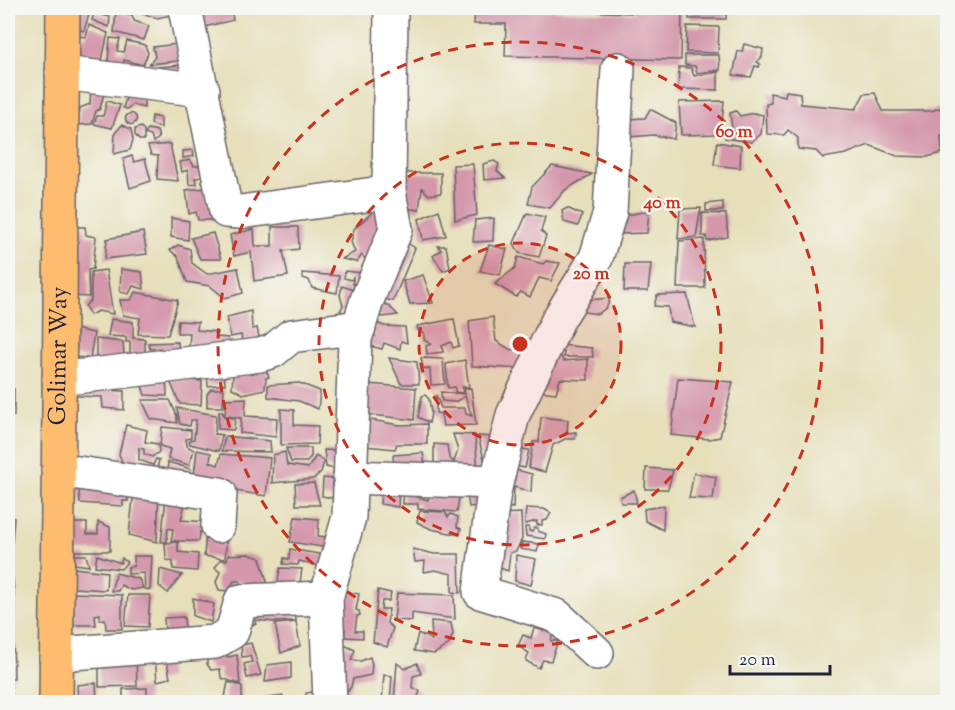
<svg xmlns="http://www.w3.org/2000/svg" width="955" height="710" font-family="'Sorts Mill Goudy',serif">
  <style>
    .building { fill: #d497ab }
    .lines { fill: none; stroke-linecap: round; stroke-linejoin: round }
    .minor-casing { stroke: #676467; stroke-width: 36 }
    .major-casing { stroke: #676467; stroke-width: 36 }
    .minor { stroke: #fff; stroke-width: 33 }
    .major { stroke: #fdbc70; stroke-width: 33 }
    .ring { fill: none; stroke: #c8321e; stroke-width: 3; stroke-dasharray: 10 8 }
    .labels { text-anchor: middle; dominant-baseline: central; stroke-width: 5; stroke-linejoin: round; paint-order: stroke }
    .street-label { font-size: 24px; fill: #22223b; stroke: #f6f6f2 }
    .centre { fill: #c8321e; stroke: #f6f6f2; stroke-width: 3 }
    .ring-label { font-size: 18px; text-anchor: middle; font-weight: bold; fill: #c8321e; stroke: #f6f6f2; stroke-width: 5; stroke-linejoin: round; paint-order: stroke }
  </style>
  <rect width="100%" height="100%" fill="#f6f6f2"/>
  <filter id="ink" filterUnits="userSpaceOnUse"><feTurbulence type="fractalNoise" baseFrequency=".0167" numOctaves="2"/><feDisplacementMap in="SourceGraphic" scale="12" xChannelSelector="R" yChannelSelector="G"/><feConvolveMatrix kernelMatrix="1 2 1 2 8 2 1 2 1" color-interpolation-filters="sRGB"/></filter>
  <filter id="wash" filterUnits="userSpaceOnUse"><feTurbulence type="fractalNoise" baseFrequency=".008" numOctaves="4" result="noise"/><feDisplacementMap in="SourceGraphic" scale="24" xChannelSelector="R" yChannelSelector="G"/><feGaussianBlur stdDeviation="1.35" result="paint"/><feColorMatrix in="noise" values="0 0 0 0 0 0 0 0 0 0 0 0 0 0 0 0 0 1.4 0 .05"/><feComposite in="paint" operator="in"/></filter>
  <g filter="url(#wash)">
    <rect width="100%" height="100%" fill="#e6dfba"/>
    <g id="blocks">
      <g class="building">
        <polygon points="66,8 91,8 84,31 66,25"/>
        <polygon points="99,8 115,8 112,12 99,12"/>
        <polygon points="125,8 170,8 171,15 157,18"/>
        <polygon points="188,8 231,8 233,20 192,30"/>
        <polygon points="475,8 543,8 543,10 635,13 635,8 682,8 681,60 505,56 506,24 474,24"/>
        <rect x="689" y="8" width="37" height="11"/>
        <polygon points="116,12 132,15 134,21 149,26 144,40 114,32"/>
        <polygon points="94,13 110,17 109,27 92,20"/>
        <polygon points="89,25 108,33 99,74 66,73 66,35 86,37"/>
        <polygon points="687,26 719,27 718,53 686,52"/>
        <polygon points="110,38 120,39 117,51 124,52 127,41 145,45 148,53 143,65 124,60 120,77 107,73"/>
        <polygon points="177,44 178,61 149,64 155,57 153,47"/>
        <polygon points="744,44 763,49 762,57 757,62 760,64 759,67 755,66 751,77 733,75 738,51 742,52"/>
        <polygon points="685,55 719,55 720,70 697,73 695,66 685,65"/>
        <polygon points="182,65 184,78 158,67"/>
        <polygon points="679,67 691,68 694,76 718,72 718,90 678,89"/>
        <polygon points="91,88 105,89 100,109 96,111 92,124 78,125 80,108 90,104"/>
        <polygon points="786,91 800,93 801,104 856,109 864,94 875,93 883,111 931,111 940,108 948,97 948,136 941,136 942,153 927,157 897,156 869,145 846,154 823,158 816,151 798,149 798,138 788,130 784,135 767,134 766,104 771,103 770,93 785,96"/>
        <polygon points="124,92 144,100 144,108 133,105 127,109 123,108 126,98"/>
        <polygon points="107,101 120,105 112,128 94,124 97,116 103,116"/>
        <polygon points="724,101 721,134 681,135 679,102"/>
        <polygon points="650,109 676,123 674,139 654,135 629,137 628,119 645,118"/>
        <polygon points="736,111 740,116 754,113 763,115 761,134 751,142 725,138 725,130 732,129 730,113"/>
        <circle cx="131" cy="119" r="5.5"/>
        <polygon points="152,116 161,118 161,128 151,124"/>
        <polygon points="122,125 131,129 133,140 130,150 114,154 115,133"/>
        <polygon points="141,127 144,130 144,140 139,140 135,135 135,129"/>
        <polygon points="148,129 157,131 159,138 153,142 151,136 145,134"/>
        <polygon points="717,142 741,146 740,168 714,165"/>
        <polygon points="170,144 178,181 157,179 158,156 151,155 148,146"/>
        <polygon points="193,150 194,156 183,158 183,151"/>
        <polygon points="132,156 134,162 145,159 151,181 130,188 123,159"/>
        <polygon points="190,160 194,166 200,166 211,182 202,183 202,177 195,178 197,184 189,185 188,170 182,172 180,162"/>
        <polygon points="494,161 499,164 497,171 505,178 484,180 483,164"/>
        <polygon points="8,162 12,162 13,184 8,185"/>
        <polygon points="473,164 477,215 455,220 453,165"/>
        <polygon points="552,166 592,174 565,190 550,208 528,204 532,187"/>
        <polygon points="392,173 441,173 441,193 429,195 422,188 419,210 404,208"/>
        <polygon points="206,188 208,206 217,205 219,220 198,220 196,212 189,214 186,190"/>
        <polygon points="11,191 12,216 8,216 8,192"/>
        <polygon points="386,200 371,267 362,255 357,262 342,259 355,252 351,242 354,229"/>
        <polygon points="723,202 723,211 706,211 706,204"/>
        <polygon points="567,208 582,215 578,226 564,222 562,211"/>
        <polygon points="701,208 696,237 678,239 680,209"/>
        <polygon points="439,210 446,236 423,240 419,219"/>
        <polygon points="649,211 647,233 618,234 620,216"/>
        <polygon points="527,213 545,217 541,231 546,236 539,257 519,253 514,243"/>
        <polygon points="702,213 726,214 728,237 707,241 706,236 702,236"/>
        <polygon points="171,218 189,221 188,240 171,237"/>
        <polygon points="494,218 493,241 473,242 475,220"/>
        <polygon points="67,227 85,227 86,235 96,237 93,269 88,270 89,297 69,296"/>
        <polygon points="272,227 298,227 299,249 283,251 288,276 254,281 251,252 234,256 230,235 254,229 255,246 272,246"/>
        <polygon points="143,232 147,254 105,259 107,239"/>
        <polygon points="213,233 221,259 200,259 191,238"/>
        <polygon points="397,236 415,248 393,301 376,297"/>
        <polygon points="704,239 705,288 677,288 679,241"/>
        <polygon points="178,245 190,249 192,263 207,274 238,268 243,293 225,298 210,286 187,282 178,257 170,250"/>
        <polygon points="489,245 507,249 500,275 480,271"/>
        <polygon points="438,246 446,246 450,268 443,271 433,256 441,250"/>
        <polygon points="518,257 543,264 546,261 560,263 551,281 539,278 530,297 521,292 516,297 495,284 515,268"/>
        <polygon points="625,264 651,264 648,291 624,291"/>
        <polygon points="121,269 142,272 144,289 133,286 129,294 120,292"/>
        <polygon points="106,270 113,314 98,311 90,315 85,306 91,300 91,272"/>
        <polygon points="345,271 362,273 358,284 353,284 353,276 352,280 344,278"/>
        <polygon points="302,273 339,276 337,293 312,288 309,280 303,278"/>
        <polygon points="423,275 433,303 410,304 403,281"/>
        <polygon points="342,286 357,291 354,318 340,311 343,306 340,295"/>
        <polygon points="135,292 178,300 168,335 138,334 140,318 123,315 120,300 131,300"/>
        <polygon points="687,294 695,327 670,322 668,307 654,306 657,295"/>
        <polygon points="610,298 607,307 598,314 584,312 588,300"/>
        <polygon points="375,299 389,306 398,315 382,317 369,312"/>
        <polygon points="251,311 252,329 257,328 261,345 243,348 241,335 230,337 227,317"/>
        <polygon points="493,317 496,341 511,350 532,344 522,369 472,366 469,321"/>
        <polygon points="111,319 133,322 133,338 145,339 145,354 130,360 130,342 126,342 126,337 108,336"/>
        <polygon points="454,319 459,346 453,348 451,342 442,346 443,352 427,354 426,346 431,344 424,340 424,333 418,330 417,326"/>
        <polygon points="369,320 384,326 405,327 407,343 401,341 400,349 384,343 382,349 366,345 366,334 375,336"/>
        <polygon points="178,321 198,322 197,330 217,332 217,337 228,338 226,357 188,362 190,333 177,333"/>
        <polygon points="70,328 94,333 90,358 71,357"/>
        <polygon points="96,339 123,342 125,369 82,360 96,358"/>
        <polygon points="178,342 179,363 161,364 160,348 150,349 148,343"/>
        <polygon points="560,345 592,348 593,357 564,357 564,352 559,352"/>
        <polygon points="541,356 561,356 563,361 588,359 588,380 560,379 556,393 538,391"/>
        <polygon points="389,358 417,362 419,384 401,384"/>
        <polygon points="421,358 443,359 445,384 431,385 430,369 423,368"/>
        <polygon points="465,360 469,387 462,387 463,393 455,392 455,387 448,388 446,364"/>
        <polygon points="223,361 225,384 208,386 207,372"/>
        <polygon points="239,366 266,370 269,377 266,378 265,389 243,394 232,388 233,375"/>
        <polygon points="166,373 167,396 145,395 139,377"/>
        <polygon points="678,378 733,382 720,437 709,439 671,435"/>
        <polygon points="169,379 202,381 201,405 180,404"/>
        <polygon points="76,380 107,381 108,390 124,391 124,410 103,408 102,397 75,396"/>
        <polygon points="299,383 320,391 318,409 299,401 268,397 268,385"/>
        <polygon points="367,384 416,388 414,420 365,414"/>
        <polygon points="471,388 476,425 443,426 441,414 436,413 436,395 441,408 465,408 466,414 472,416 465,396 455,402 442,401 441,392 465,394 464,389"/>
        <polygon points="14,389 14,416 8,415 8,390"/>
        <polygon points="211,389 224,389 223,407 207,407 207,394"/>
        <polygon points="425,395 429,399 431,413 429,423 418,417 422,396"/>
        <polygon points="246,398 245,416 277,418 276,437 240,433 241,418 225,416 226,399"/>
        <polygon points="142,400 170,400 177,416 177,423 151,419"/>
        <polygon points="177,408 216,415 215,434 222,435 219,451 190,444 189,441 194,439 196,420 191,420 190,426 180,424"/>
        <polygon points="281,409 294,410 294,425 318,426 317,444 281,445"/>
        <polygon points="219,412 223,412 224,417 235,418 234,430 218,429"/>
        <polygon points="541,417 568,420 567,433 576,432 575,439 565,439 553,445 545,472 529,468 533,442 539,442"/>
        <polygon points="365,419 399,425 427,424 427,444 397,444 395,449 365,446"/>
        <polygon points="126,425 147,430 145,442 158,444 159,452 152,457 144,454 144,449 139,448 139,460 153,465 156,459 159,460 155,479 128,478 119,454"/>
        <polygon points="162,427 191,430 191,438 186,439 187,446 194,450 189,465 168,459 170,449 160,446"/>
        <polygon points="453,434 475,435 478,472 434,472 434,444 447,445 449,458 454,462 458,450"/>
        <polygon points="225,436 270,441 271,452 222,451"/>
        <polygon points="478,436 492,437 486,467"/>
        <polygon points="286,448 311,448 311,456 307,462 291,462"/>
        <polygon points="513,448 529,450 525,468 496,462"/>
        <polygon points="197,450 211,453 210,462 218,465 221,454 270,458 266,496 193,484"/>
        <polygon points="324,450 349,451 347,471 326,467"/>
        <polygon points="285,452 287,465 308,468 316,456 324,462 321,472 313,479 272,483 273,455"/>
        <polygon points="423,453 427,475 395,478 393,455"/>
        <polygon points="168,462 191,469 187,486 166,482"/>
        <polygon points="509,468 532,474 531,492 514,487 513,508 497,505"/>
        <polygon points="646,468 673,470 668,489 645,489"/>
        <polygon points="694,473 716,477 713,499 689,498"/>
        <polygon points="323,478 345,480 342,500 322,496"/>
        <polygon points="78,480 128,491 128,501 123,501 123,506 80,503"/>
        <polygon points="314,483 320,505 296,505 295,484"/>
        <polygon points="382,484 399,485 398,507 380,504"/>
        <polygon points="418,484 417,497 428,500 429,489 460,489 457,512 418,509 418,504 403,504 404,486"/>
        <polygon points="475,488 480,506 469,507 466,489"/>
        <polygon points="167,489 187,496 181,520 207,522 210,530 200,532 199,541 171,541 173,529 168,528 167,542 161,542"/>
        <polygon points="134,490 159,490 157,542 129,535"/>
        <polygon points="634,490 637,503 621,503 620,497"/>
        <polygon points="664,506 663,530 645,521 644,509"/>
        <polygon points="526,508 544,509 551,513 547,520 542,521 542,525 537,525 537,521 525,524"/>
        <polygon points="420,511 445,512 448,517 451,514 458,517 457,527 461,529 459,535 431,529 417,522"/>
        <polygon points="521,513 522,539 516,551 510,553 508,571 492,565 496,514"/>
        <polygon points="8,517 14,518 12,542 8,542"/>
        <polygon points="295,517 319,519 318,536 336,538 335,549 290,542"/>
        <polygon points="98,522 110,527 110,551 74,551 73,523 87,523 87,534 98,534"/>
        <polygon points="525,527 529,527 529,531 532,532 534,528 538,528 538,531 546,534 545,539 526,536"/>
        <polygon points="206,532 227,534 225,559 204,556"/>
        <polygon points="178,542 178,552 198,554 197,571 173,569 173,561 166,560 165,543"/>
        <polygon points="522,542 539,544 537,552 520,549"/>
        <polygon points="8,547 12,548 12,571 8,571"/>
        <polygon points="290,549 325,555 324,567 299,561 298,565 283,564 284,558 289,559"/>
        <polygon points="413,549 434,554 459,554 460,593 452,592 452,574 435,570 424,572 425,561 415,562"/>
        <polygon points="248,554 260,558 267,581 257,599 242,589 240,581 234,581 228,591 219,590 216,582 220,572 215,568 220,560 227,560 228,555"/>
        <polygon points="74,555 86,555 89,566 75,564"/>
        <polygon points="97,555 121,563 122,558 127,562 121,569 95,566"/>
        <polygon points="516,555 536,559 531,585 515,581"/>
        <polygon points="134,556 152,556 150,590 145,589 144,573 128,574 128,567 134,566"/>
        <polygon points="74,568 107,572 106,590 74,588"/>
        <polygon points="280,568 302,569 299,589 277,587"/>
        <polygon points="160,569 182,575 168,593 159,586"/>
        <polygon points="116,573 139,579 143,588 131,590 121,585 118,591 111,591"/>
        <polygon points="8,576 13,577 15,614 8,614"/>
        <polygon points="334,589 359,594 356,610 359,611 360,615 357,616 355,631 363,631 363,638 345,637 345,629 338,629"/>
        <polygon points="378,590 391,593 389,601 382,601 381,609 389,609 387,623 393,628 387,647 373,642"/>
        <polygon points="74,593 122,595 122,629 106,629 105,619 100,620 100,614 95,615 96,625 74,625"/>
        <polygon points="397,593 454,595 455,619 412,613 412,621 394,620"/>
        <polygon points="128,595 150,595 148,627 125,626"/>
        <polygon points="193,598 214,604 211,622 193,616"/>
        <polygon points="248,602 295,609 296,621 275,622 255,620 256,624 247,625"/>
        <polygon points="184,617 186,641 166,643 164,618"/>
        <polygon points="431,621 451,623 453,634 449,644 434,654 414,651 418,633 432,640"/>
        <polygon points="296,622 300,646 281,653 275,624"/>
        <polygon points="534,628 553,633 551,641 558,641 551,661 543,660 539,668 526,661 529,653 518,646 523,635 531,638"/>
        <polygon points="8,631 13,631 14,679 8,679"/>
        <polygon points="335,641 355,650 351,660 361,661 370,657 372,664 371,675 353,679 351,687 341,701"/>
        <polygon points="251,643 261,675 247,678 244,664 252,662 250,656 242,657 241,645"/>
        <polygon points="207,648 229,657 237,655 240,684 221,678 220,669 211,670 207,664"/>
        <polygon points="136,653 137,686 99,687 99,654"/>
        <polygon points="155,655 166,655 170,678 157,681"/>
        <polygon points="291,662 291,678 265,682 267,665"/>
        <polygon points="397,663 405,669 417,663 421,674 413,676 412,687 420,691 416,702 394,701"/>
        <polygon points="384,675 392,676 390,702 382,702"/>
        <polygon points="228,682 242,686 242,702 224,702"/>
        <polygon points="96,683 97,701 78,702 77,685"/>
        <polygon points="8,687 11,687 12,702 8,702"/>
        <polygon points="147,688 147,702 123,702 123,689"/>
        <polygon points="312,692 316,701 325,702 307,702 306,693"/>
        <polygon points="283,696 283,702 262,702 262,699"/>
        <polygon points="439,698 460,699 460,702 436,702"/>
      </g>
    </g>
  </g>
  <g filter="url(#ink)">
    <use href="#blocks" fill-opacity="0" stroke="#676467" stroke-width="1.5"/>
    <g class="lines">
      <g class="minor-casing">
        <g id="minor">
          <polyline points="185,8 226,211 240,212 389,192"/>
          <polyline points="62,73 203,90"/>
          <polyline points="59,379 260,355 273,351 291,336 359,327"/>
          <polyline points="58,470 220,494 218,526"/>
          <polyline points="350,477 496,482"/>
          <polyline points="597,653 557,616 480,592 494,492 513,415 558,320 596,258 610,212 618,69"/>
          <polyline points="56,658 72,653 215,642 232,632 241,601 326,598"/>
          <polyline points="330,702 326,598 349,517 355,339 367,300 396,229 389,192 391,8"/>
        </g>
      </g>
      <g class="major-casing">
        <g id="major">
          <path id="s1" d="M56,702L63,8"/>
        </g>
      </g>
      <use href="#minor" class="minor"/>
      <use href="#major" class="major"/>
    </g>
  </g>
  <circle cx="520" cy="344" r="101" fill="#c8321e" fill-opacity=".12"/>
  <g class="ring">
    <circle cx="520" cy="344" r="101"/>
    <circle cx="520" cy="344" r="201"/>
    <circle cx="520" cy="344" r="302"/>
  </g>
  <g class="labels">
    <g class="street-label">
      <text stroke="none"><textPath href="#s1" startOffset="346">Golimar Way</textPath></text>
    </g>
  </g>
  <circle cx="520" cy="344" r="9" class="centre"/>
  <g class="ring-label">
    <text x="734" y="137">60 m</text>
    <text x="662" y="208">40 m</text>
    <text x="591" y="279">20 m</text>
  </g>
  <rect width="955" height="710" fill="none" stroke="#f6f6f2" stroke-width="30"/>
  <path d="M730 665v9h100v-9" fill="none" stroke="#22223b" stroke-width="3"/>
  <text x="739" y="665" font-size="18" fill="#22223b" stroke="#f6f6f2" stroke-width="4.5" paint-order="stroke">20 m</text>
</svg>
